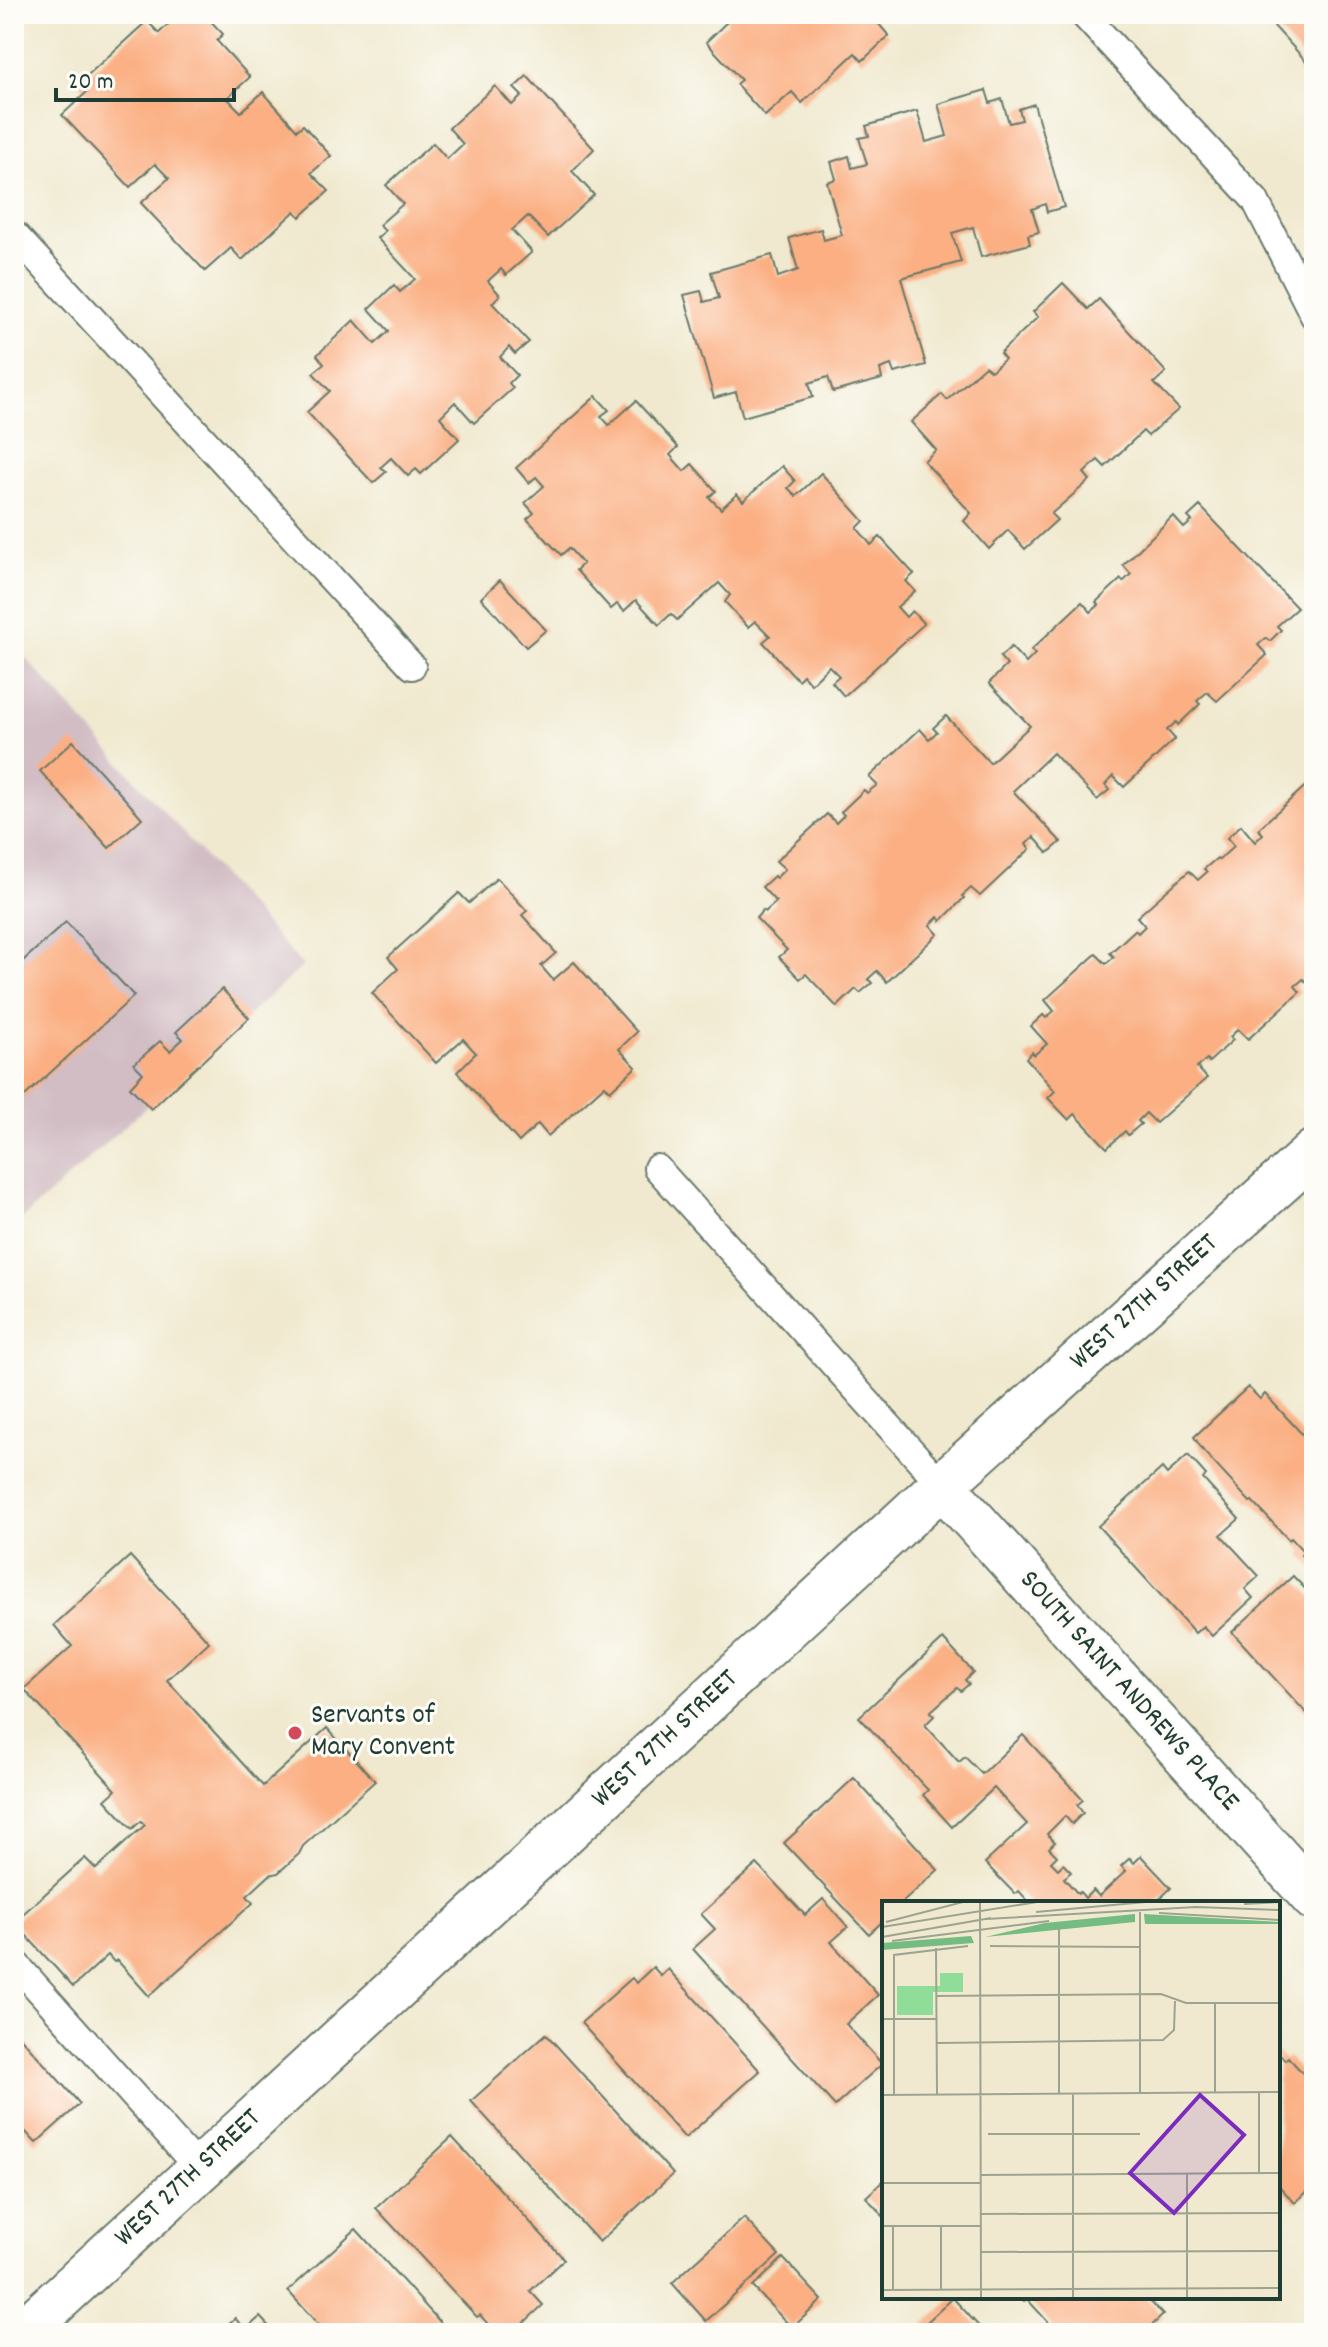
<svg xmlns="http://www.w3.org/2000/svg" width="1328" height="2347" font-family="Dekko,sans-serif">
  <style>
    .industrial { fill: #d2bdc5 }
    .building { fill: #fbaf82 }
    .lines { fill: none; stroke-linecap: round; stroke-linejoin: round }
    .lane-casing { stroke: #68796a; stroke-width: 30 }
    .street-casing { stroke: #68796a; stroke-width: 48 }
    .lane { stroke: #fff; stroke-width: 26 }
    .street { stroke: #fff; stroke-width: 44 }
    .poi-dot { fill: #d1495b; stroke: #fdfcf7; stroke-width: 3 }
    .labels { text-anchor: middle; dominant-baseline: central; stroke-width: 6; stroke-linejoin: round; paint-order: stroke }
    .street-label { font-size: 28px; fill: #1f3d34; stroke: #fdfcf7 }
    .poi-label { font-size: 28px; fill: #1f3d34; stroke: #fdfcf7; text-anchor: start }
    .inset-road { fill: none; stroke: #9ca491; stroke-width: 2 }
    .view { fill: #7b2cbf; fill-opacity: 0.15; stroke: #7b2cbf; stroke-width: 4 }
    .inset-edge { fill: none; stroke: #1f3d34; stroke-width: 4 }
  </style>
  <rect width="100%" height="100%" fill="#fdfcf7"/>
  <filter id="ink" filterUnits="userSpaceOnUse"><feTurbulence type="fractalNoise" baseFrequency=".0125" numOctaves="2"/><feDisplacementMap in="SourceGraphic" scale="16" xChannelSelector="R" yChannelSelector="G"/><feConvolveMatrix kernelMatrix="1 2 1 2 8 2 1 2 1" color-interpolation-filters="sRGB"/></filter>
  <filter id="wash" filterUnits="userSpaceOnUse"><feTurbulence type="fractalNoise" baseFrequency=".006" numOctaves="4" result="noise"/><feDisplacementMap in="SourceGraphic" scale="32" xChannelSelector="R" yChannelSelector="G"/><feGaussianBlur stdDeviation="1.8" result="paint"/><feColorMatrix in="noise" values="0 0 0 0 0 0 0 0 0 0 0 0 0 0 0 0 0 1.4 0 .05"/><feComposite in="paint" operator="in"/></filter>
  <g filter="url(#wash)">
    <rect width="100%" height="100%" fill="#f0e9cf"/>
    <polygon class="industrial" points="14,645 303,966 14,1226"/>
    <g id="blocks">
      <g class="building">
        <polygon points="179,14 204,14 223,34 217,41 250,77 227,98 241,112 263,92 297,130 303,125 331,156 311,173 329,191 300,217 295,211 242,260 231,248 205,271 141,203 169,178 155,164 130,187 62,115 87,92 79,83 147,21 159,33"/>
        <polygon points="721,14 877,14 873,17 889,36 862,61 855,53 802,103 792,92 765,116 736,84 741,80 706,42 728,21"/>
        <polygon points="1263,14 1314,14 1314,70"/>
        <polygon points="527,76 594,149 572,171 594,195 548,237 528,216 512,230 532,252 506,275 501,269 488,281 500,295 492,303 529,342 515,354 509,347 500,357 517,375 509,383 513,388 474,423 455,402 440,417 459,439 421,474 416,469 408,476 391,458 381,467 386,472 373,483 307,412 330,391 313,373 324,364 317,355 354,320 375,344 389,331 369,309 394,285 400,292 415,279 377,238 385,231 379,225 403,204 386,185 433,143 447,159 463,144 449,128 495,86 512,105 522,96 514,88"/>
        <polygon points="986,90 990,103 1002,99 1009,123 1022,120 1019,109 1034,104 1064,207 1047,212 1045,204 1032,209 1039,232 1028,235 1030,244 981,257 973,227 952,233 961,262 901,278 926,365 894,373 891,365 880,369 882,379 833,392 828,377 809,383 813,397 743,417 736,392 714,398 684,295 701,291 704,302 719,298 711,272 772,255 778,277 798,270 789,238 821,229 824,240 842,235 827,182 836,179 831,162 849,156 852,168 867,164 859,138 869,136 866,126 917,111 926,142 947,136 938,104"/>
        <polygon points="1063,283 1088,309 1099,299 1166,372 1154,383 1179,409 1148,436 1143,431 1105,467 1098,460 1084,473 1090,480 1051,514 1057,520 1025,549 1008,530 989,549 964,521 971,513 924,461 936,450 911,422 942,394 947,400 985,366 991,371 1005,359 1000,353 1038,317 1033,312"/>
        <polygon points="596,396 609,410 601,416 609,425 636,401 678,447 670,455 684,471 692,464 716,491 709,497 721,509 737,494 743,501 782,466 795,481 788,488 796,496 821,473 864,521 857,528 871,545 880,537 914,574 906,581 915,591 897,607 906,617 912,611 924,624 844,696 832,682 839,676 829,666 811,684 803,675 798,680 763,642 770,636 755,621 748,627 725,602 730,595 719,583 677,620 671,614 659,625 636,600 624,611 617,604 611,609 576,570 583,564 569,548 561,555 527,519 534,513 525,503 544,486 536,477 529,483 516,468"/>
        <polygon points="1200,506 1297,608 1277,626 1281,630 1270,641 1266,638 1258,645 1267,655 1217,701 1207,692 1197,701 1200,704 1178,725 1176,722 1167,730 1175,739 1124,787 1113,776 1105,785 1109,790 1097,800 1053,753 1013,791 1061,842 1048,853 1034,837 1026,844 1030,849 980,896 971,888 962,896 964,898 941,921 938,917 930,925 938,934 887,982 877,971 868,979 872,983 860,993 856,989 837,1007 806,974 800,979 779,957 787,950 756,918 763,910 765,912 776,902 762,887 774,876 776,878 785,869 776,861 827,814 836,823 844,815 841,812 864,790 867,793 877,785 869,777 920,729 929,739 937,732 933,728 946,716 990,763 1030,726 989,683 1007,665 1000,657 1011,647 1026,663 1035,654 1031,650 1082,602 1091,612 1099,605 1096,602 1121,579 1123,582 1131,574 1123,565 1173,516 1184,528 1192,521 1188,517"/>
        <polygon points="500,580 546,630 526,647 481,598"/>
        <polygon points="73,741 142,818 109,848 40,771"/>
        <polygon points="1311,781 1314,785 1314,990 1303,979 1295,986 1300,992 1248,1039 1238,1029 1230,1037 1233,1040 1209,1062 1207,1059 1197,1067 1207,1078 1156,1123 1146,1113 1138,1121 1141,1124 1128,1135 1125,1131 1107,1148 1075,1114 1069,1120 1048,1098 1055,1091 1026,1058 1032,1052 1034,1055 1047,1044 1031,1026 1043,1015 1046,1018 1054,1011 1045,1000 1096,954 1106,964 1114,957 1110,953 1135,930 1138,933 1145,926 1137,917 1189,871 1198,880 1207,872 1204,869 1217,858 1219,860 1234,846 1227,838 1241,825 1255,842 1263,834 1258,829"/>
        <polygon points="497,878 527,911 522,915 556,953 541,966 553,980 574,962 637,1032 619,1049 636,1067 610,1091 605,1085 548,1136 538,1124 519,1142 457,1072 476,1053 463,1039 436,1063 372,993 398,969 388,957 459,893 469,903"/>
        <polygon points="66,922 134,996 14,1106 14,969"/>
        <polygon points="222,989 249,1018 151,1109 130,1087 143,1073 134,1064 160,1041 170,1051 183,1039 176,1032"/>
        <polygon points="1248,1387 1260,1399 1265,1394 1314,1447 1314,1569 1301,1555 1304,1552 1291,1538 1289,1540 1252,1501 1250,1502 1204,1452 1194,1437"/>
        <polygon points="1188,1455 1206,1475 1203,1479 1239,1519 1221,1535 1259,1576 1245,1589 1253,1598 1212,1636 1203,1626 1195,1633 1098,1526 1162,1468 1167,1474"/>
        <polygon points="130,1556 209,1642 167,1680 263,1786 327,1728 375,1781 303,1846 299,1854 278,1873 270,1875 247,1896 253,1903 149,1996 117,1960 114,1962 108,1955 73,1987 14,1922 85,1858 96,1869 145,1825 141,1821 132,1829 105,1800 116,1790 24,1689 72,1646 54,1625"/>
        <polygon points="1293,1576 1314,1598 1314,1712 1309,1716 1232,1632"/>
        <polygon points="943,1639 973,1672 965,1680 969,1684 961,1691 957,1688 930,1712 934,1716 925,1725 959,1762 965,1757 982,1774 1023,1735 1083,1800 1077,1805 1083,1813 1072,1824 1065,1816 1047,1834 1055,1842 1049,1848 1057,1856 1051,1862 1058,1869 1063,1864 1071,1872 1064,1878 1078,1894 1080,1892 1085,1898 1093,1890 1099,1896 1126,1871 1121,1866 1130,1858 1134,1863 1141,1856 1171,1888 1155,1903 1030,1903 1019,1891 1015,1894 985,1863 1027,1824 994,1788 952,1827 923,1795 928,1790 859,1717"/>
        <polygon points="854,1778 938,1870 902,1903 884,1903 884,1920 869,1934 784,1843"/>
        <polygon points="757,1864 805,1915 823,1899 848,1927 831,1942 878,1995 846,2024 882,2064 835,2106 693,1949 715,1929 701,1914"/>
        <polygon points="653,1967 661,1976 668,1969 760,2071 685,2138 581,2023 632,1978 636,1983"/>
        <polygon points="14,2030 80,2104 36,2143 23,2129 14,2137"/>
        <polygon points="546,2034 673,2174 599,2242 471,2101"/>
        <polygon points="1278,2052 1285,2060 1288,2057 1310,2081 1314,2077 1314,2185 1295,2203 1278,2185"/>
        <polygon points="452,2137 564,2259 530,2291 543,2305 513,2333 496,2333 480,2315 477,2317 376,2208"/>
        <polygon points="884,2180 884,2217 866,2197"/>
        <polygon points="744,2218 779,2255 706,2321 672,2283"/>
        <polygon points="356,2229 450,2333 326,2333 288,2291"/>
        <polygon points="783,2258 822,2300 792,2328 753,2287"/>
        <polygon points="1021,2297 1146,2297 1163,2315 1144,2333 1058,2333 1027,2299 1024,2301"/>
        <polygon points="953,2298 985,2333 915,2333"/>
        <polygon points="260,2317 275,2333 218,2333 235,2318 245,2330"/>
      </g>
    </g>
  </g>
  <g filter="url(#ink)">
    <use href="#blocks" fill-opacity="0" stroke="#68796a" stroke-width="2"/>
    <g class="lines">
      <g class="lane-casing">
        <g id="lane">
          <polyline points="1083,14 1255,200 1314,316"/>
          <polyline points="14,234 412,666"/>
          <polyline points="657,1168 942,1485"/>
          <polyline points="14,1962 200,2170"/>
        </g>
      </g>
      <g class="street-casing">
        <g id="street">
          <polyline points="942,1485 1314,1898"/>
          <polyline points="22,2333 942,1485 1314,1152"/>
        </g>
      </g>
      <use href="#lane" class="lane"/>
      <use href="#street" class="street"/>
    </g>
  </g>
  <circle class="poi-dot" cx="295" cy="1733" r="8"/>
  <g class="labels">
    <g class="street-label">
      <text transform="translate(1145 1303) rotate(-42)">WEST 27TH STREET</text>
      <text transform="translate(1128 1692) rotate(48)">SOUTH SAINT ANDREWS PLACE</text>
      <text transform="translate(666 1740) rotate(-43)">WEST 27TH STREET</text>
      <text transform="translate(189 2179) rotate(-43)">WEST 27TH STREET</text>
    </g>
    <g class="poi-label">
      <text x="311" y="1717">Servants of<tspan x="311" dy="32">Mary Convent</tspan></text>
    </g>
  </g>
  <g transform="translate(882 1901)">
    <rect width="398" height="398" fill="#f0e9cf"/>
    <path d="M58,72H81V91H51V114H15V85H58Z" fill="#90dc99"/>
    <path d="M253,13V21L103,36L163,22ZM262,13L398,21V23H263ZM89,35L92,42L0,49V42Z" fill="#74bc81"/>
    <path class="inset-road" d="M98,1L99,397M362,3L398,1M154,11L264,1M258,11V192M277,12L398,19M104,18L314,6L398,9M4,21L81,1M0,26L155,1M177,27V192M0,36L109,17M10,40L167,20M108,45L258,46M54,47L55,193M54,95L279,93L304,102H398M0,118H55M55,142L281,139L292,129L293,100M377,191V272M333,192V102M0,194L398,191M12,194V54L86,45M106,233H258M305,272V397M99,274L398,272M0,282H99M98,313L398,312M0,325H98M98,351L398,350M0,389L398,387M11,389V325M59,389V325M191,397V192"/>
    <path class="view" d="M318,194L362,234L292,312L248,272Z"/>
    <rect width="398" height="398" class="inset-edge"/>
  </g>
  <rect width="1328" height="2347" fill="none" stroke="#fdfcf7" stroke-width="48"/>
  <path d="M56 88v12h178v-12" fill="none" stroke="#1f3d34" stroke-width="4"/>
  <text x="68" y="88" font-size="24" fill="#1f3d34" stroke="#fdfcf7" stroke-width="6" paint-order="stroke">20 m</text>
</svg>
